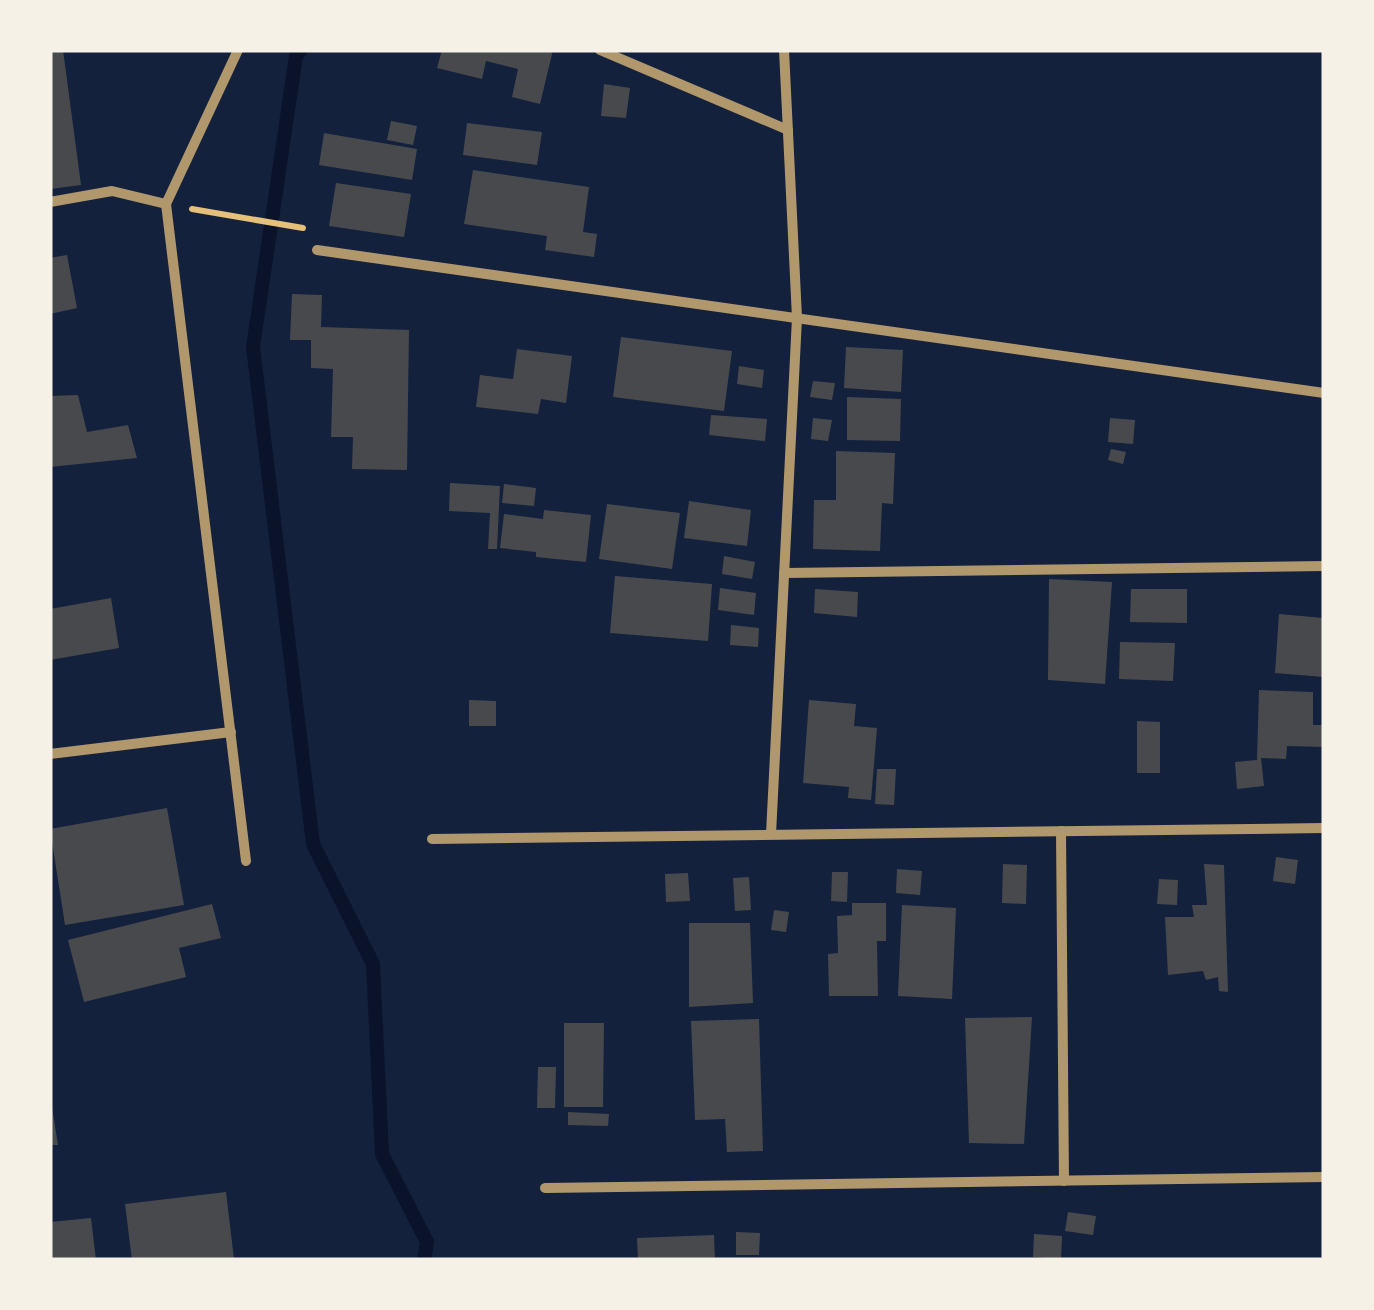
<svg xmlns="http://www.w3.org/2000/svg" width="1374" height="1310" font-family="Signika,sans-serif">
  <style>
    .lines { fill: none; stroke-linecap: round; stroke-linejoin: round }
    .stream { stroke: #0b132b; stroke-width: 14 }
    .building { fill: #48494c }
    .path { stroke: #e5c07b; stroke-width: 6 }
    .minor { stroke: #b1986c; stroke-width: 10 }
  </style>
  <rect width="100%" height="100%" fill="#14213d"/>
  <g class="lines">
    <polyline class="stream" points="301,50 296,56 253,347 313,844 373,964 382,1154 427,1242 424,1260"/>
  </g>
  <g class="building">
    <polygon points="50,50 63,50 81,185 50,189"/>
    <polygon points="442,50 553,50 540,104 512,97 518,69 486,61 482,79 437,68"/>
    <polygon points="604,84 630,88 626,118 601,116"/>
    <polygon points="391,121 417,126 413,145 387,140"/>
    <polygon points="467,123 542,132 537,165 463,155"/>
    <polygon points="324,133 417,149 412,180 319,165"/>
    <polygon points="473,170 589,187 583,232 597,234 594,257 545,250 547,236 464,224"/>
    <polygon points="336,183 411,194 404,237 329,226"/>
    <polygon points="67,255 77,308 50,314 50,258"/>
    <polygon points="292,294 322,295 321,327 409,330 407,470 352,469 353,437 331,437 333,369 311,368 311,340 290,340"/>
    <polygon points="621,337 732,351 724,411 613,397"/>
    <polygon points="846,347 903,350 901,392 844,388"/>
    <polygon points="517,349 572,356 566,403 541,399 538,414 476,407 480,375 513,379"/>
    <polygon points="739,366 764,370 762,388 737,384"/>
    <polygon points="813,381 835,383 832,400 810,397"/>
    <polygon points="78,395 87,432 128,425 137,458 50,467 50,396"/>
    <polygon points="847,397 901,399 900,441 847,440"/>
    <polygon points="711,415 767,419 765,441 709,435"/>
    <polygon points="813,418 832,420 828,441 811,439"/>
    <polygon points="1110,418 1135,420 1133,444 1108,442"/>
    <polygon points="1111,449 1126,452 1123,464 1108,460"/>
    <polygon points="836,451 895,453 893,504 882,503 880,551 813,549 814,500 836,500"/>
    <polygon points="450,483 500,486 497,549 488,549 490,513 449,511"/>
    <polygon points="504,484 536,488 534,506 502,503"/>
    <polygon points="689,501 751,510 747,546 684,538"/>
    <polygon points="607,504 680,513 672,569 599,559"/>
    <polygon points="544,510 591,515 586,562 536,557 536,552 500,548 504,514 543,519"/>
    <polygon points="724,556 755,562 752,579 722,574"/>
    <polygon points="615,576 712,584 708,641 610,633"/>
    <polygon points="1049,579 1112,582 1105,684 1048,680"/>
    <polygon points="720,588 756,593 754,615 718,610"/>
    <polygon points="815,589 858,592 857,617 814,613"/>
    <polygon points="1131,589 1187,589 1187,623 1130,622"/>
    <polygon points="111,598 119,648 50,660 50,609"/>
    <polygon points="1279,614 1324,618 1324,677 1275,673"/>
    <polygon points="731,625 759,628 758,647 730,645"/>
    <polygon points="1120,642 1175,643 1173,681 1119,679"/>
    <polygon points="1259,690 1313,692 1313,725 1324,725 1324,747 1287,746 1286,759 1261,758 1264,786 1237,789 1235,762 1257,760"/>
    <polygon points="469,700 496,701 496,726 469,726"/>
    <polygon points="809,700 856,704 854,726 877,728 871,800 848,798 849,787 803,783"/>
    <polygon points="1137,721 1160,722 1160,773 1137,773"/>
    <polygon points="877,769 896,769 894,805 875,804"/>
    <polygon points="167,808 184,905 65,925 50,829"/>
    <polygon points="1276,857 1298,860 1295,884 1273,881"/>
    <polygon points="1003,864 1027,865 1026,904 1002,903"/>
    <polygon points="1204,864 1224,865 1228,992 1219,991 1218,977 1206,980 1203,971 1168,975 1165,917 1194,917 1192,905 1207,905"/>
    <polygon points="897,869 922,871 920,895 896,893"/>
    <polygon points="832,872 848,872 847,902 831,901"/>
    <polygon points="688,873 690,901 666,902 665,874"/>
    <polygon points="749,877 751,910 735,911 733,878"/>
    <polygon points="1159,879 1178,880 1177,905 1157,904"/>
    <polygon points="852,903 886,903 886,941 877,941 878,996 829,996 828,954 838,953 837,916 852,915"/>
    <polygon points="212,904 221,938 179,948 186,977 84,1002 68,940"/>
    <polygon points="902,905 956,908 952,999 898,996"/>
    <polygon points="774,910 789,912 786,932 771,930"/>
    <polygon points="689,923 750,923 753,1003 689,1007"/>
    <polygon points="1032,1017 1024,1144 969,1143 965,1018"/>
    <polygon points="759,1019 763,1151 727,1152 725,1119 695,1120 691,1021"/>
    <polygon points="564,1023 604,1023 603,1107 564,1107"/>
    <polygon points="538,1067 556,1067 555,1108 537,1108"/>
    <polygon points="50,1094 58,1145 50,1145"/>
    <polygon points="568,1112 609,1114 608,1126 568,1125"/>
    <polygon points="226,1192 234,1259 132,1260 125,1204"/>
    <polygon points="1068,1212 1096,1216 1093,1235 1065,1231"/>
    <polygon points="91,1218 96,1260 50,1260 50,1222"/>
    <polygon points="736,1232 760,1233 759,1255 736,1255"/>
    <polygon points="1034,1234 1062,1236 1061,1259 1033,1257"/>
    <polygon points="714,1235 715,1260 638,1260 637,1238"/>
  </g>
  <g class="lines">
    <polyline class="path" points="192,209 303,228"/>
    <g class="minor">
      <polyline points="238,50 166,204 246,861"/>
      <polyline points="600,50 788,130"/>
      <polyline points="50,202 112,191 166,204"/>
      <polyline points="317,250 1324,393"/>
      <polyline points="784,573 1324,566"/>
      <polyline points="50,754 231,732"/>
      <polyline points="1061,831 1064,1181"/>
      <polyline points="771,834 797,318 784,50"/>
      <polyline points="432,839 1324,828"/>
      <polyline points="545,1188 1324,1177"/>
    </g>
  </g>
  <rect width="1374" height="1310" fill="none" stroke="#f6f1e7" stroke-width="105"/>
</svg>
